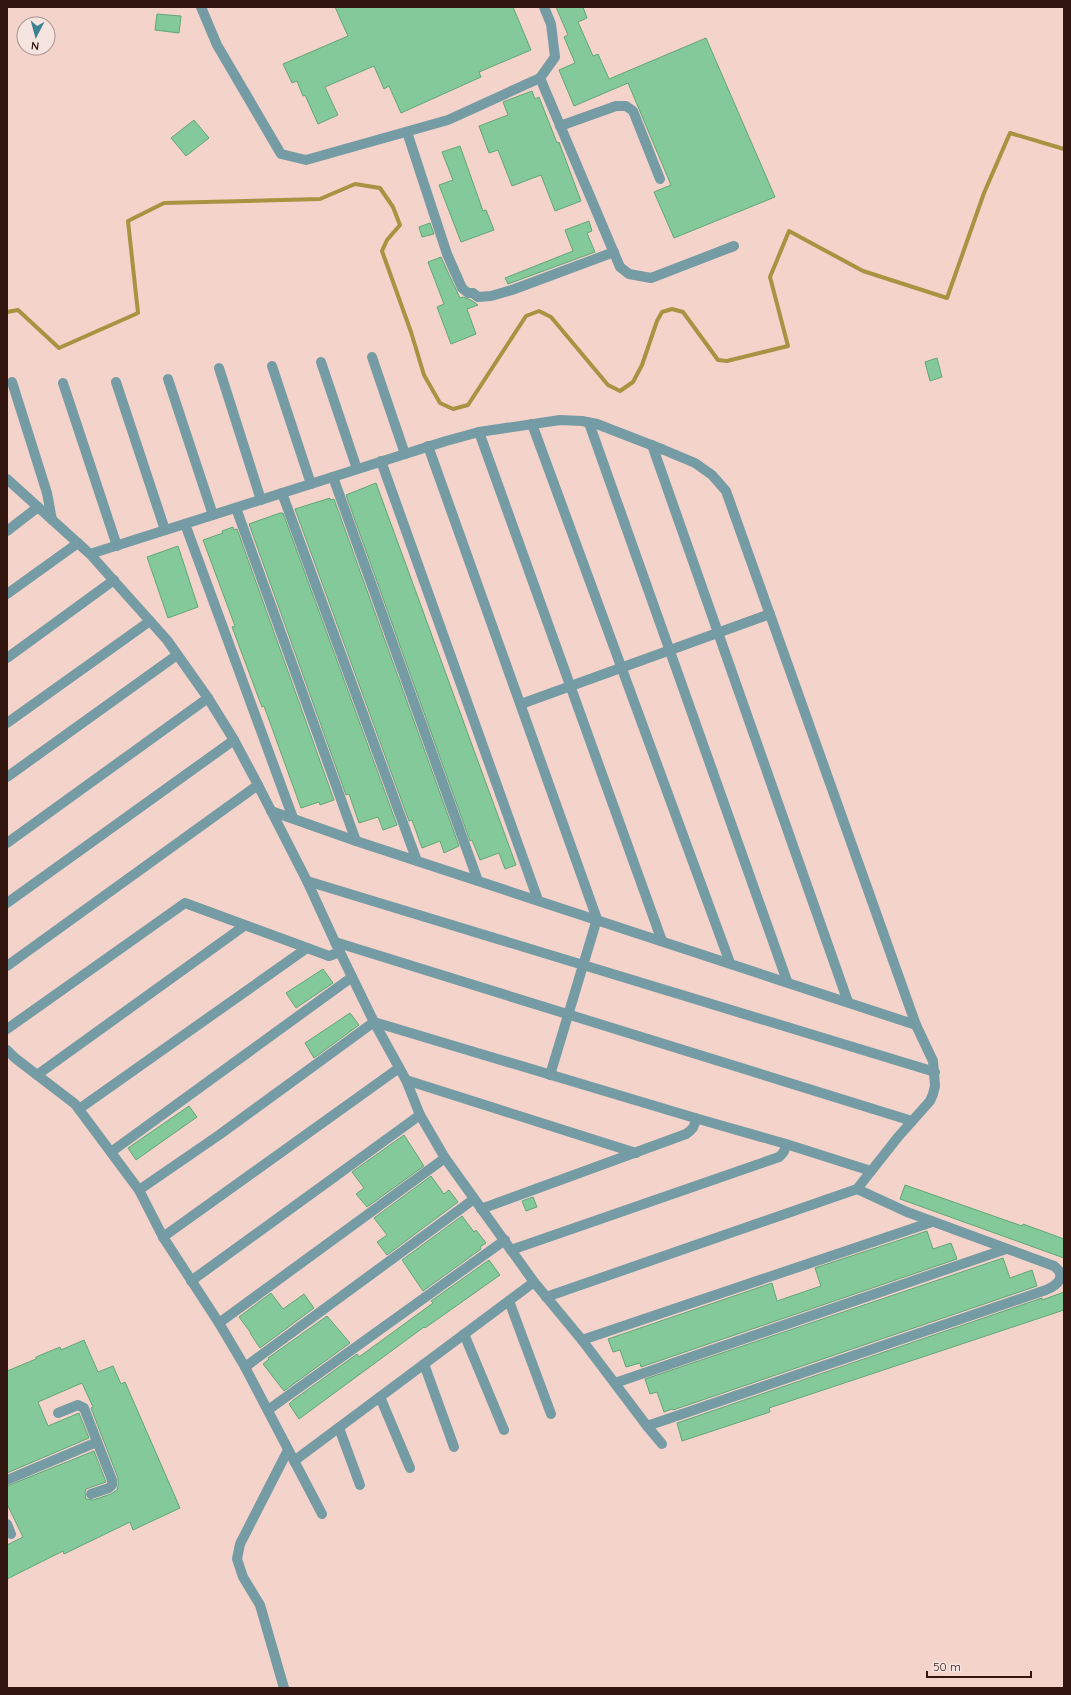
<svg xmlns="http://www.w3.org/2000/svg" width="1071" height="1695" font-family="Quicksand,sans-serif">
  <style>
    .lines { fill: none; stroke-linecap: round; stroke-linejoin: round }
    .stream { stroke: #a99241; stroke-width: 4 }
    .building { fill: #84c999; stroke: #62a678 }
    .minor { stroke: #759ba4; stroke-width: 10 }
  </style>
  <rect width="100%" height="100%" fill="#f4d3cb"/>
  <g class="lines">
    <polyline class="stream" points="7,312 18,310 59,348 138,313 128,221 164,203 320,199 355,184 380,188 393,207 400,225 387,240 382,251 411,332 424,375 440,403 453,409 468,405 526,316 539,311 551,317 608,385 620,391 633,382 642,365 657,321 662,312 672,309 683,312 718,360 727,361 788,346 770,277 789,231 863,271 947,298 984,193 1010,133 1064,149"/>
  </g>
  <g class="building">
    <polygon points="335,7 513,7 531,50 479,72 481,77 401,113 389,86 384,89 374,66 325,87 338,115 318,124 305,95 303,96 297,81 292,83 283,64 348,36"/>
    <polygon points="556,7 583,7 587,18 578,22 593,56 598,54 609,79 706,38 775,197 674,238 654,192 671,185 628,83 574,106 559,70 575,63 564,37 568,35"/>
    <polygon points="157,14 181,16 179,33 155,30"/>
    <polygon points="532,91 535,99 539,97 557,143 559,142 581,201 555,211 541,175 512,186 498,150 489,153 479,126 508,115 503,102"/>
    <polygon points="194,120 209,138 186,156 171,138"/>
    <polygon points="460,146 483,211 486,210 494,230 461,242 439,185 453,180 442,152"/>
    <polygon points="589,221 592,231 587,233 595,252 508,284 505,278 573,251 565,230"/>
    <polygon points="430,223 434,234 422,237 419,227"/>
    <polygon points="441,257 460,298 463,297 471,300 478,305 467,309 476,334 451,344 437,307 444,304 428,262"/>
    <polygon points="937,358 942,377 930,381 925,362"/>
    <polygon points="376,483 516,865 505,869 499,853 480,860 472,840 470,841 346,495"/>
    <polygon points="330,498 330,500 334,499 459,846 444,853 440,841 422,848 412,820 409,821 295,509"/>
    <polygon points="280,513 283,513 397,825 383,830 378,817 359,823 349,794 346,795 249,524"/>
    <polygon points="233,527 234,530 237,529 334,800 320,805 319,802 301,808 264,706 262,707 232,627 235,626 203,540 223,533 222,531"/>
    <polygon points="178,546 198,607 168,618 147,557"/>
    <polygon points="323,969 333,983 296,1008 286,993"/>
    <polygon points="350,1013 359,1025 314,1058 305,1043"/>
    <polygon points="189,1106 197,1117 136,1160 128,1148"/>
    <polygon points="404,1135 424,1166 367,1207 356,1194 364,1188 352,1172"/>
    <polygon points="431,1176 444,1194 449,1190 458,1202 387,1255 377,1242 387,1235 374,1218"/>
    <polygon points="905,1185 1022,1226 1023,1224 1064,1239 1064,1258 900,1199"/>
    <polygon points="533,1197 537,1207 526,1211 522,1201"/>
    <polygon points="462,1216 474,1232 476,1230 486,1243 480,1247 481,1249 423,1291 402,1260"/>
    <polygon points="927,1231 933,1249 951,1243 957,1259 641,1367 640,1363 626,1367 620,1350 613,1352 608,1339 772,1283 777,1301 821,1286 815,1268"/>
    <polygon points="1003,1258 1010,1278 1032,1270 1037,1286 673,1410 672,1409 664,1412 657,1392 650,1394 645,1379"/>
    <polygon points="489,1260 500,1275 425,1328 424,1327 299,1419 289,1404 292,1401 357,1354 359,1357 433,1303 431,1301"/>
    <polygon points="1064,1292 1064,1310 769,1408 770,1412 682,1441 677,1423 1042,1298 1042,1300"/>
    <polygon points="271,1293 283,1309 304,1294 314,1308 260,1348 250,1333 251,1333 239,1317"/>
    <polygon points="327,1316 350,1343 284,1391 263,1364 269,1359 268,1358"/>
    <polygon points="84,1340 98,1372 113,1366 121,1384 125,1382 180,1508 133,1530 130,1522 64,1554 63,1551 7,1579 7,1545 23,1537 7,1504 7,1486 94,1451 106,1482 86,1489 85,1493 86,1499 93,1500 111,1494 117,1490 118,1486 118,1478 91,1408 93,1407 82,1383 38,1402 48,1426 79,1413 89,1438 7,1473 7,1371 36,1359 36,1357 60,1347 61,1350"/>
  </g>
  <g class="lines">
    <g class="minor">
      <polyline points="201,7 217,45 281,154 306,160 448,120 540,78 555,57 551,24 544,7"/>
      <polyline points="540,78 620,267 629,274 651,278 734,246"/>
      <polyline points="560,126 616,106 626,106 633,111 660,179"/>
      <polyline points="407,132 447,254 462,288 468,293 473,293 478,297 491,296 512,290 614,252"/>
      <polyline points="372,357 405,454"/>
      <polyline points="321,362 357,469"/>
      <polyline points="272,366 311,484"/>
      <polyline points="219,368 261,500"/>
      <polyline points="168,379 213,515"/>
      <polyline points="12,382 47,493 52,520"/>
      <polyline points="116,382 165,530"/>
      <polyline points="63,383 117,546"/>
      <polyline points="589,423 787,981"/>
      <polyline points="532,424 730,963"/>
      <polyline points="479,432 662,941"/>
      <polyline points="652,445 848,1002"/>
      <polyline points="428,446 597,919 550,1075"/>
      <polyline points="381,461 538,900"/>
      <polyline points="333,477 478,881"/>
      <path d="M7,479L90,554L167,640L208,698L234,740L258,785L307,881L335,942L374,1022L406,1080L420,1115L445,1158L534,1282L582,1340L647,1426L1046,1290C1058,1285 1067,1276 1054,1266L907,1212L857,1189L898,1137L930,1101L933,1094L935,1086L933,1061L916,1025L726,491L712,475L695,463L664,450L597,424L582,421L560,420L479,432L446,441L90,554"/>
      <polyline points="282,493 417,861"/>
      <polyline points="236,508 356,841"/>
      <polyline points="185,524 293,818"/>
      <polyline points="7,531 38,507"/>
      <polyline points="7,594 78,543"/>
      <polyline points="7,658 114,580"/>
      <polyline points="521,704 770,614"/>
      <polyline points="7,723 150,621"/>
      <polyline points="7,777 177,655"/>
      <polyline points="271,811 356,841 916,1025"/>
      <polyline points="7,843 208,698"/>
      <polyline points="307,881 935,1072"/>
      <polyline points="7,903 234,740"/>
      <polyline points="335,942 912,1121"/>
      <polyline points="7,966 258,785"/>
      <polyline points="7,1029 185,903 329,956 340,952"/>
      <polyline points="7,1050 15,1058 75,1104 139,1190 163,1237 219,1323 245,1367 322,1514"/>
      <polyline points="37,1075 244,926"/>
      <polyline points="406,1080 636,1153"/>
      <polyline points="79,1109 307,948"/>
      <polyline points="786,1144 871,1171"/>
      <polyline points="111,1152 352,977"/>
      <path d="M139,1190L219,1135L374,1022L695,1118C696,1126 692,1130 686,1134L481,1209"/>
      <polyline points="163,1237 399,1068"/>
      <path d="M511,1250L779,1157C784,1153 785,1150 786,1144L695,1118"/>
      <polyline points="191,1281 420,1115"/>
      <polyline points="546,1297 857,1189"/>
      <polyline points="509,1301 551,1414"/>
      <polyline points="219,1323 445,1158"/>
      <polyline points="464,1334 504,1430"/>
      <polyline points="582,1340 932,1222"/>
      <polyline points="424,1364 454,1447"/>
      <polyline points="245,1367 474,1199"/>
      <polyline points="615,1383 1006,1249"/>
      <polyline points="380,1397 410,1468"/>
      <polyline points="268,1410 505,1240"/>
      <polyline points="58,1413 78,1405 84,1408 112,1480 112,1485 109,1488 91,1494"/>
      <polyline points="647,1426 662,1444"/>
      <polyline points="339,1428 360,1485"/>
      <polyline points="294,1461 534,1282"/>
      <polyline points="7,1480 97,1442"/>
      <polyline points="7,1524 11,1534"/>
      <polyline points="284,1688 260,1605 243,1577 237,1559 240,1544 288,1450"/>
    </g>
  </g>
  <rect width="1071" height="1695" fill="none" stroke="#32150f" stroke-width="16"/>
  <g transform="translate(36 36) rotate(186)"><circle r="19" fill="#f5e4e0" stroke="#a7918c"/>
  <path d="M0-3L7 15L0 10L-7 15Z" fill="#3e8291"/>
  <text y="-6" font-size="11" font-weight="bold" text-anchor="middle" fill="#32150f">N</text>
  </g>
  <path d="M927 1671v6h104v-6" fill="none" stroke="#32150f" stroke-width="2"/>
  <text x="933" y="1671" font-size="12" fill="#32150f" stroke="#f5e4e0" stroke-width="3" paint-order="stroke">50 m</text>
</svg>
